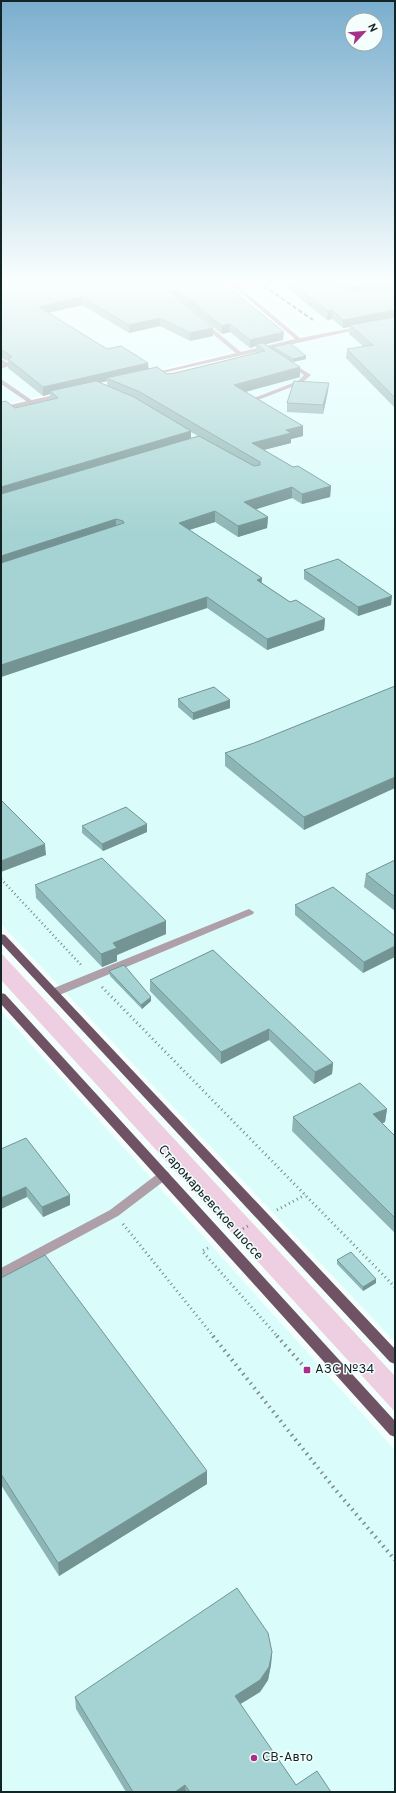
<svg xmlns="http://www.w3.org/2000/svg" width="396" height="1793" font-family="Overpass,sans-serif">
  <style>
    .built { fill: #dafdfc }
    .green { fill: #eecfe2 }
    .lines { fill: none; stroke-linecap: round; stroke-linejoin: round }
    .path-far2 { stroke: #7b8989; stroke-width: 2.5; stroke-dasharray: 1 3; stroke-linecap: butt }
    .path-far1 { stroke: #7b8989; stroke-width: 3; stroke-dasharray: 1 3.5; stroke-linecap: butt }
    .path { stroke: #7b8989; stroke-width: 4; stroke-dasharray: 1.5 4.5; stroke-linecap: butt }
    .service { fill: #af9fa9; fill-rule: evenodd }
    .minor { fill: #af9fa9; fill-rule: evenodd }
    .primary { fill: #6f5365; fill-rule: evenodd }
    .rail { stroke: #445454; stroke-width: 2; stroke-dasharray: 4.5 2.5; stroke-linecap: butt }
    .wall { fill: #8eb5b5; fill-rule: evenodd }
    .shaded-wall { fill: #749494 }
    .building { fill: #a5d3d3; stroke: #749494 }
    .poi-dot { fill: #a83188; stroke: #f4fefd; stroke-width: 1.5 }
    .labels { text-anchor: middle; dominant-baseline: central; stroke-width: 3; stroke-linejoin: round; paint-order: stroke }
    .near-street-label { font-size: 13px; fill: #122424; stroke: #f4fefd }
    .near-poi-label { font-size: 13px; fill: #122424; stroke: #f4fefd; text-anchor: start }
  </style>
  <rect width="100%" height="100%" fill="#f4fefd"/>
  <g class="built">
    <polygon points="1,282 227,282 290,339 1,405"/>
    <polygon points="237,282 395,282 395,319 302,336"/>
    <polygon points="395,324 395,1342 1,924 1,413 305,342"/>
    <polygon points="1,1011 395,1450 395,1792 1,1792"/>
  </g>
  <polygon class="green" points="1,953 395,1376 395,1412 1,980"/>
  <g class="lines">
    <polyline class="path-far2" points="1,879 82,966"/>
    <g class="path-far1">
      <polyline points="102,987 395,1287"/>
      <polyline points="277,1210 305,1195"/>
      <polyline points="123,1224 214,1337"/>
      <polyline points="235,1233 250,1225"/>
      <polyline points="208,1248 202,1251 278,1337"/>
    </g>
    <g class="path">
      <polyline points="213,1336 334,1488 395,1560"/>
      <polyline points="277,1336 307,1370"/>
    </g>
    <g class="service">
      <polygon points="341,282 350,282 335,286 339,289 339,291 335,291 327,285"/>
      <polygon points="357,282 363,282 395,297 395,301"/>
      <polygon points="201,322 205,322 242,353 242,355 238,355 201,324"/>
      <polygon points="1,359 10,364 11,365 1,369 1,365 3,365 1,363"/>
      <polygon points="288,363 292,363 311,375 302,383 258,400 254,400 254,398 298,381 304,375 288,365"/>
      <polygon points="1,379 33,401 33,403 29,403 1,384"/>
      <polygon points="249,909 254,912 253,914 57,996 53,997 48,993 49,990"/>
      <polygon points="164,1170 168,1172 170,1175 168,1178 118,1216 1,1279 1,1268 110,1210 160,1172"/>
    </g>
    <g class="minor">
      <polygon points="228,282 234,282 300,338 362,326 365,328 149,376 149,374 295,339"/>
      <polygon points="63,393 65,394 65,396 1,411 1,407"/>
    </g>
    <g class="primary">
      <polygon points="1,934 5,935 395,1349 395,1364 390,1362 1,943"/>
      <polygon points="1,993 5,994 395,1421 395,1437 390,1435 1,1004"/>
    </g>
    <polyline class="rail" points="258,282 313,320"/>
  </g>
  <g class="wall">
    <path d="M1,282H222L283,340L265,344L272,349V347L306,356V359L293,362L300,377L245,392L303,426V436L291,439V443L264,450L293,467L331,486L330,497L302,504L292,498L255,509L268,517L267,528L238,537L215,522L189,530L262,583L290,602L325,619L324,630L267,650L207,608L1,677V402L15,408L50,400V394L43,396L8,368V361L1,358ZM176,298H177L222,334L230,332L250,348L256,346V353L175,373L167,374L148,369V363L107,349L48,313L82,305L129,333L160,326L190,341L213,336ZM107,381V385L100,383ZM191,432L198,436L191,438Z"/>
    <path d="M281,282H337H333L339,286V282H395V408L346,358L347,349L364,347L349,334L350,327L343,328L332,319L327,320L281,283ZM372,284L379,288L371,289Z"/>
    <polygon points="328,391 323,414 287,412 287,403"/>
    <polygon points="304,570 391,605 358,616 304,579"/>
    <polygon points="395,686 304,830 225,766 225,753 254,743"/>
    <polygon points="178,699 230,700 230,708 193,720 178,707"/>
    <polygon points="147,824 147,832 103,851 82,833 82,826"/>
    <polygon points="395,860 395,911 364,887 366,874"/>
    <polygon points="35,885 166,934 117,955 117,961 102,967 36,898"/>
    <polygon points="295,905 395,936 363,973 295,915"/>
    <polygon points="213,950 333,1063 332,1074 314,1084 269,1040 221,1064 150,991 150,980"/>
    <polygon points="109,971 151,1001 142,1009 110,976"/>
    <polygon points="387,1109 385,1122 382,1123 395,1136 395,1233 292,1131 293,1117"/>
    <polygon points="1,1149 70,1195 70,1205 43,1217 27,1197"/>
    <polygon points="337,1260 376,1279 376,1283 363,1291 337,1264"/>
    <polygon points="1,1278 207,1484 59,1576 1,1485"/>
    <polygon points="272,1652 271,1665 268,1680 260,1692 240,1704 296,1785 331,1792 126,1792 76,1709 75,1697"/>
  </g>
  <g class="shaded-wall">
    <polygon points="372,283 371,291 351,294 352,287"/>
    <rect x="172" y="290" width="5" height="8"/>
    <polygon points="81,297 82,305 39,315 39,307"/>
    <polygon points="332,310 332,319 327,320 328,311"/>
    <polygon points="395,310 395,318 350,325 350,327 343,328 343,320"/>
    <polygon points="160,318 160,326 129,333 129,325"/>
    <polygon points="230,324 230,332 222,334 222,326"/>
    <polygon points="213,328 213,336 190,341 190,333"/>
    <polygon points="284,332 283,340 259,346 257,344 256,346 250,348 250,340"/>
    <polygon points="306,356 306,359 293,362 293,359"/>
    <polygon points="148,363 149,371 106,378 107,381 52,394 50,391 50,394 43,396 43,387"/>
    <polygon points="300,367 300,377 234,395 234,385"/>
    <polygon points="329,383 328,391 323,414 323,405"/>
    <polygon points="303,426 303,436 291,439 291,443 251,453 252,443 286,430"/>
    <polygon points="191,431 191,442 1,497 1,487"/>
    <polygon points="331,486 330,497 302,504 302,494"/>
    <polygon points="292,487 292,498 244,513 244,502"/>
    <polygon points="215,511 215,522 179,533 179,523"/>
    <polygon points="268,517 267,528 238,537 238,526"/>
    <polygon points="116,519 116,530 1,567 1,556"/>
    <polygon points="262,578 261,590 257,580"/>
    <polygon points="392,596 391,605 358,616 358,607"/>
    <polygon points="207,597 207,608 1,677 1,665"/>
    <polygon points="325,619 324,630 267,650 267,639"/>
    <polygon points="230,700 230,708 193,720 193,713"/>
    <polygon points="395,777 395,788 304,830 304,817"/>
    <polygon points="147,824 147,832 103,851 102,844"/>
    <polygon points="45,844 46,855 1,872 1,861"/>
    <polygon points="166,921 166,934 117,955 117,961 102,967 101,954 113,943"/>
    <polygon points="395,946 395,957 363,973 364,962"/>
    <polygon points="151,997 151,1001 142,1009 141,1005"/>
    <polygon points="269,1029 269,1040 221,1064 221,1052"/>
    <polygon points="333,1063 332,1074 314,1084 315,1072"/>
    <polygon points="387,1109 385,1122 372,1128 373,1114"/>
    <polygon points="26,1187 27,1197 1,1209 1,1198"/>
    <polygon points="70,1195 70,1205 43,1217 42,1207"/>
    <polygon points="376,1279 376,1283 363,1291 363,1287"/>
    <polygon points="207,1471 207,1484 59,1576 58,1563"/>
    <polygon points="272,1652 271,1665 268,1680 260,1692 234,1708 235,1696"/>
    <polygon points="185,1785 186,1792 175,1792"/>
  </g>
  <g class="building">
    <polygon points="1,282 222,282 284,332 250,340 230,324 222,326 177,290 172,290 172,294 213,328 190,333 160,318 129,325 81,297 39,307 107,349 121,346 148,363 43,387 8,359 12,357 11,356 1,349"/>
    <polygon points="289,282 331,282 348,292 380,288 395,293 395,310 343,320 332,310 328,311"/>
    <polygon points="344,282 368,282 372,283 352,287"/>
    <polygon points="383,282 395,282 395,287"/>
    <polygon points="395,317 395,398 347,349 373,345 350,325"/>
    <polygon points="263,343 300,367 234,385 303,426 286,430 291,433 252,443 293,467 298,466 331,486 302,494 292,487 244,502 268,517 238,526 215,511 179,523 262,578 257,580 290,602 296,600 325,619 267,639 207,597 1,665 1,563 124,523 123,521 116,519 1,556 1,494 199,436 254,466 260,465 260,462 140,392 106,378 157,367 167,374 175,373 265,351 257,344"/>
    <polygon points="290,343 306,356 293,359 272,347"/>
    <polygon points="96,381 134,397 191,431 1,487 1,402 6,401 15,408 58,398 50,391"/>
    <polygon points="294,381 329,383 323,405 287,403"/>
    <polygon points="338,559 392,596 358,607 304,570"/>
    <polygon points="395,686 395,777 304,817 225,753 254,743"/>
    <polygon points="214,687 230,700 193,713 178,699"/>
    <polygon points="1,800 45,844 1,861"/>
    <polygon points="126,807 147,824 102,844 82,826"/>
    <polygon points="102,858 166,921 113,943 117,948 101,954 35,885"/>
    <polygon points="395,860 395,897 366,874"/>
    <polygon points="333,887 395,936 395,946 364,962 295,905"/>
    <polygon points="213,950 333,1063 315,1072 269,1029 221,1052 150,980"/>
    <polygon points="124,965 151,997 141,1005 109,971"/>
    <polygon points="360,1083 387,1109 373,1114 395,1136 395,1218 293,1117"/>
    <polygon points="26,1138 70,1195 42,1207 26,1187 1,1198 1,1149"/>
    <polygon points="351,1252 376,1279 363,1287 337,1260"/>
    <polygon points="45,1255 207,1471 58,1563 1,1474 1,1278"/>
    <polygon points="237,1588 268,1633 272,1652 269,1667 260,1680 235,1696 296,1785 317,1771 331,1792 190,1792 185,1785 175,1792 133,1792 75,1697"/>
  </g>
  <linearGradient id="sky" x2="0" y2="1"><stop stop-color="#7aaece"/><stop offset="0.53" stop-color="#fafffe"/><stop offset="1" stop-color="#fafffe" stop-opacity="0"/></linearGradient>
  <rect width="396" height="533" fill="url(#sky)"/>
  <g class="poi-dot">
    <rect x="303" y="1366" width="8" height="8" rx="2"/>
    <circle cx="254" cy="1758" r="4"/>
  </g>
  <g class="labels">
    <g class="near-street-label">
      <text transform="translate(210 1203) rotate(48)">Старомарьевское шоссе</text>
    </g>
    <g class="near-poi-label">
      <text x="315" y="1370">АЗС №34</text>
      <text x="262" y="1758">СВ-Авто</text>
    </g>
  </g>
  <rect width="396" height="1793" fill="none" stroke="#122424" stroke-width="4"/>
  <g transform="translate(364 32) rotate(64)"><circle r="19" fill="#f4fefd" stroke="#9aa7a6"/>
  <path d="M0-3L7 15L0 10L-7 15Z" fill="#a83188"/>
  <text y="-6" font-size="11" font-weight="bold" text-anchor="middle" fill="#122424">N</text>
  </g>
</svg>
